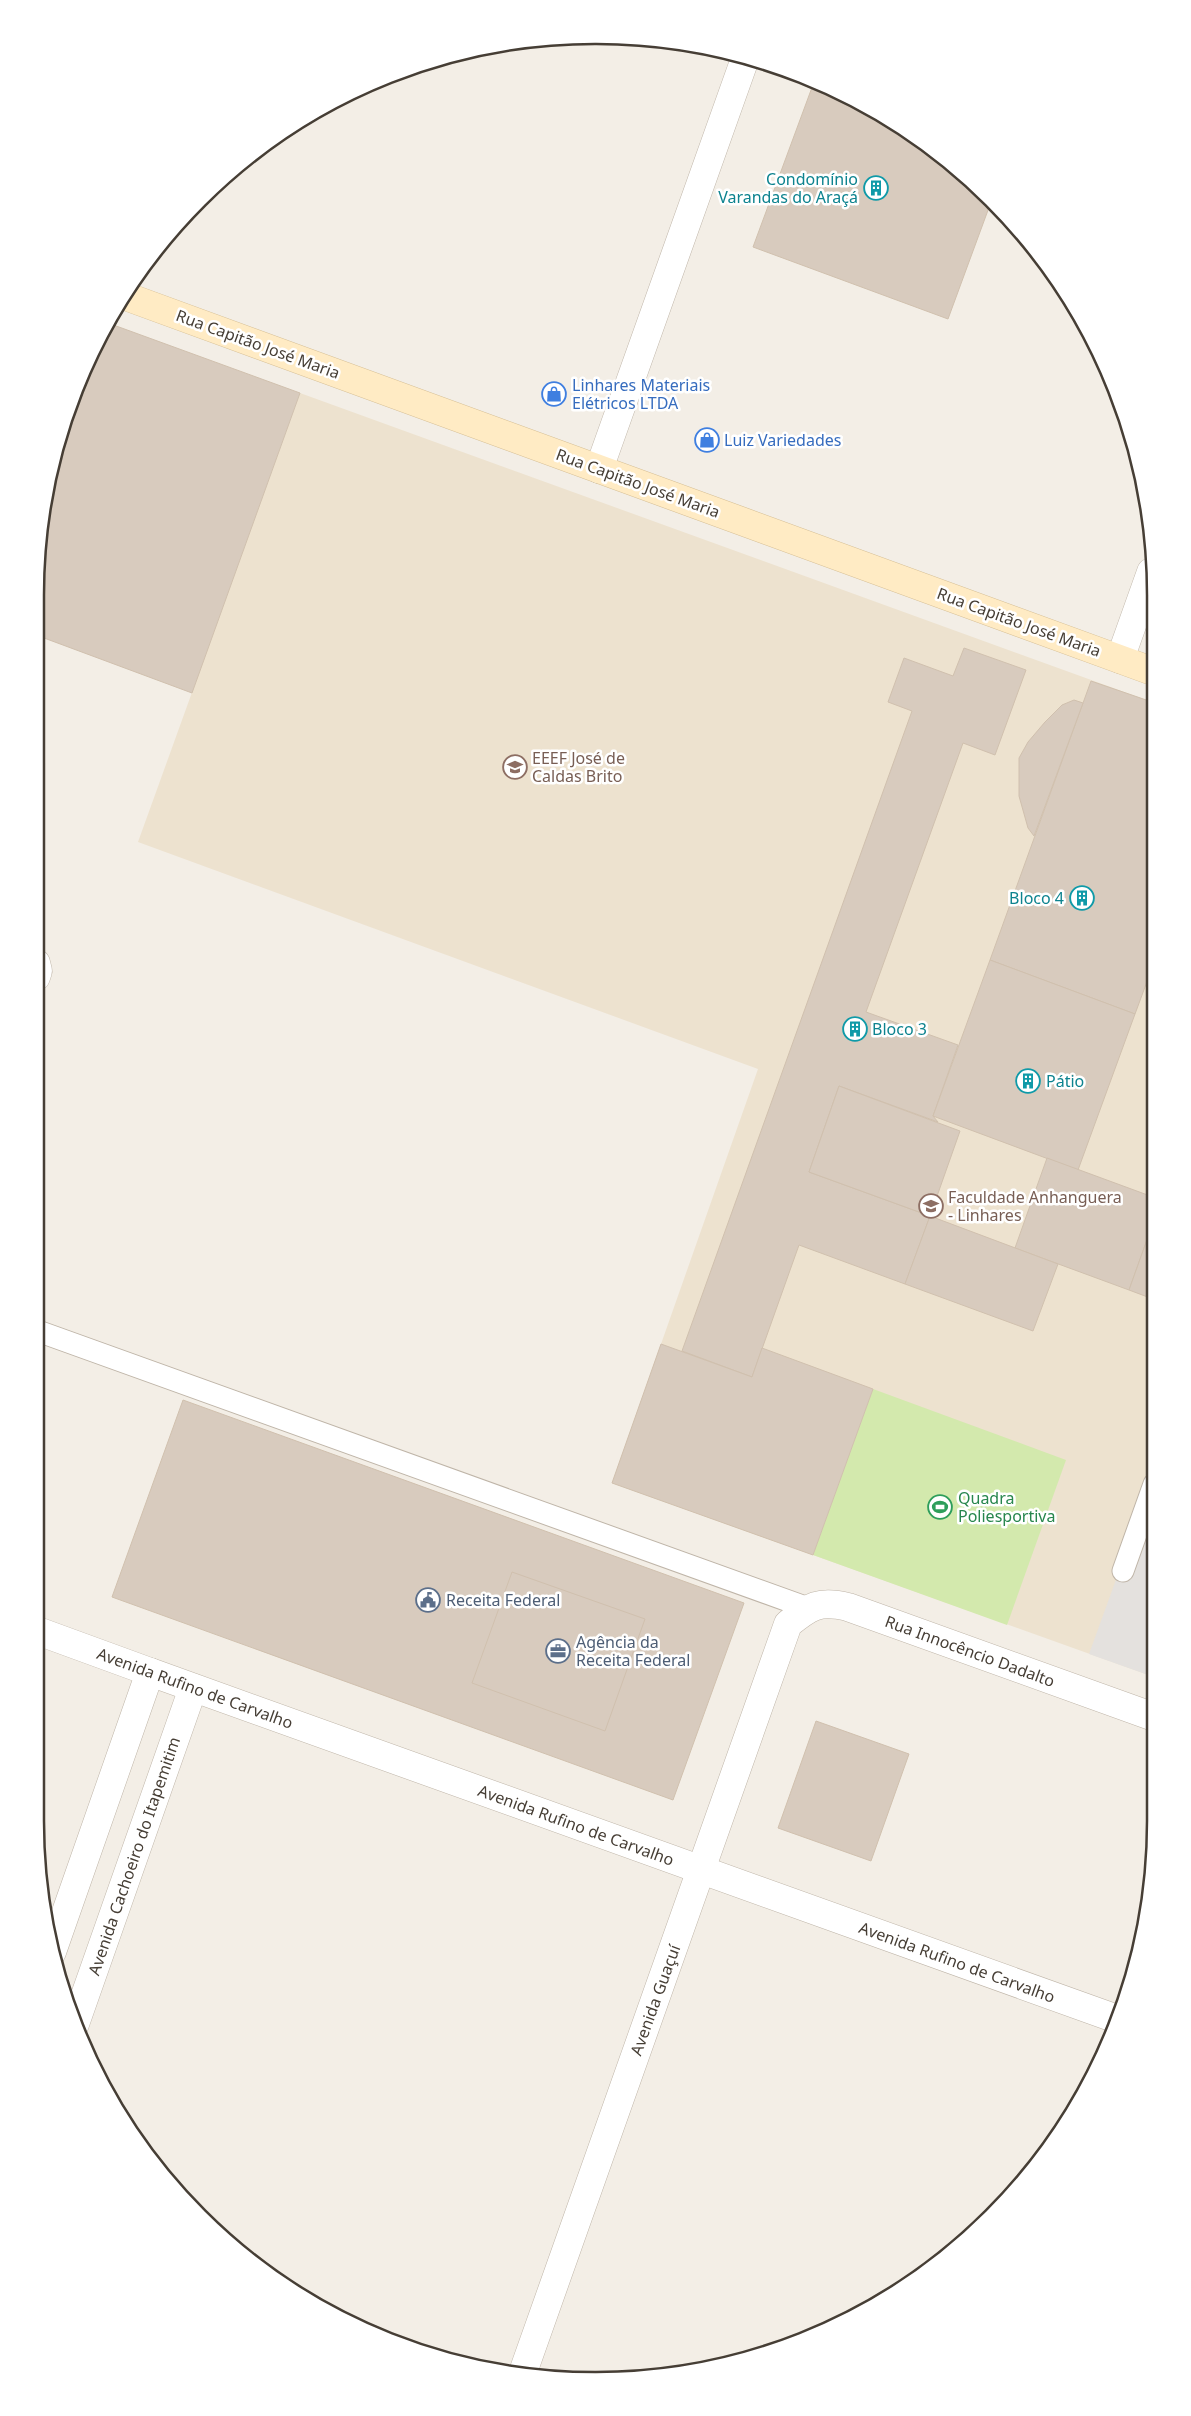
<svg xmlns="http://www.w3.org/2000/svg" width="1191" height="2416" font-family="'Noto Sans',sans-serif">
  <style>
    .education { fill: #ede2cf }
    .green { fill: #d3e9ad }
    .parking { fill: #e4e1de }
    .building { fill: #d8cbbe; stroke: #d0c0ae }
    .lines { fill: none; stroke-linecap: round; stroke-linejoin: round }
    .service-casing { stroke: #bfb5a8; stroke-width: 23 }
    .minor-casing { stroke: #bfb5a8; stroke-width: 29 }
    .tertiary-casing { stroke: #bfb5a8; stroke-width: 29 }
    .secondary-casing { stroke: #d5be94; stroke-width: 29 }
    .service { stroke: #fff; stroke-width: 21 }
    .minor { stroke: #fff; stroke-width: 28 }
    .tertiary { stroke: #fff; stroke-width: 28 }
    .secondary { stroke: #ffebc4; stroke-width: 28 }
    .labels { text-anchor: middle; dominant-baseline: central; stroke-width: 5; stroke-linejoin: round; paint-order: stroke }
    .culture-label { font-size: 16px; fill: #0d838f; stroke: #fff; text-anchor: end }
    .street-label { font-size: 16px; fill: #463e35; stroke: #fff }
    .shop-label { font-size: 16px; fill: #366cbe; stroke: #fff; text-anchor: start }
    .education-label { font-size: 16px; fill: #785e54; stroke: #fff; text-anchor: start }
    .leisure-label { font-size: 16px; fill: #27864d; stroke: #fff; text-anchor: start }
    .service-label { font-size: 16px; fill: #4e5e75; stroke: #fff; text-anchor: start }
    .rim { fill: none; stroke: #463e35; stroke-width: 2.5 }
  </style>
  <rect width="100%" height="100%" fill="#f3eee6"/>
  <polygon class="education" points="300,393 1152,702 1154,1677 612,1483 758,1069 138,842"/>
  <polygon class="green" points="873,1389 1066,1460 1007,1625 813,1555"/>
  <polygon class="parking" points="1154,1475 1154,1677 1089,1654"/>
  <g class="building">
    <polygon points="814,82 843,93 965,174 991,202 948,319 753,247"/>
    <polygon points="108,323 300,393 192,693 36,635 36,559 54,451 93,348"/>
    <polygon points="964,648 1026,670 995,755 963,743 866,1012 958,1045 933,1116 938,1122 839,1086 809,1172 930,1216 905,1284 799,1245 752,1377 682,1351 912,711 888,702 904,658 953,676"/>
    <polygon points="1091,681 1152,702 1152,968 1135,1014 990,960"/>
    <polygon points="1074,700 1083,703 1034,836 1028,828 1019,796 1019,758 1028,742 1045,722 1062,705"/>
    <polygon points="990,960 1135,1014 1078,1170 933,1116"/>
    <polygon points="839,1086 960,1131 930,1216 809,1172"/>
    <polygon points="1047,1158 1153,1197 1153,1223 1129,1290 1015,1248"/>
    <polygon points="930,1216 1058,1264 1033,1331 905,1284"/>
    <polygon points="1153,1223 1153,1299 1129,1290"/>
    <polygon points="661,1344 752,1377 762,1348 873,1389 813,1555 612,1483"/>
    <polygon points="183,1400 744,1603 673,1800 112,1597"/>
    <polygon points="512,1572 645,1619 605,1731 472,1683"/>
    <polygon points="816,1721 909,1754 871,1861 778,1828"/>
  </g>
  <g class="lines">
    <g class="service-casing">
      <g id="service">
        <polyline points="35,1330 808,1608"/>
        <polyline points="1123,1571 1154,1484"/>
      </g>
    </g>
    <g class="minor-casing">
      <g id="minor">
        <polyline points="599,469 746,56"/>
        <polyline points="1120,659 1151,572"/>
        <polyline points="36,977 38,971 36,963"/>
        <polyline points="35,1630 150,1672"/>
        <path d="M522,2375L788,1624C810,1606 819,1600 848,1607L1154,1717"/>
      </g>
    </g>
    <g class="tertiary-casing">
      <g id="tertiary">
        <polyline points="52,1952 150,1672 1117,2019"/>
        <polyline points="75,2024 193,1688"/>
      </g>
    </g>
    <g class="secondary-casing">
      <polyline id="secondary" points="125,296 1152,671"/>
    </g>
    <use href="#service" class="service"/>
    <use href="#minor" class="minor"/>
    <use href="#tertiary" class="tertiary"/>
    <use href="#secondary" class="secondary"/>
  </g>
  <defs>
    <g id="building-ring" transform="scale(1.25)"><circle r="9.5" fill="#fff" stroke="#0f9aa8" stroke-width="1.5"/><path d="M-4-6H4V6H1V3H-1V6H-4ZM-2.5-4.3h1.7v1.8h-1.7ZM.8-4.3h1.7v1.8H.8ZM-2.5-1h1.7V.8h-1.7ZM.8-1h1.7V.8H.8Z" fill="#0f9aa8"/></g>
    <g id="shop-ring" transform="scale(1.25)"><circle r="9.5" fill="#fff" stroke="#3f7fe0" stroke-width="1.5"/><path d="M-5-2.5h2.3a2.7 3.5 0 0 1 5.4 0H5L5.5 6h-11ZM-1.5-2.5h3a1.5 2.3 0 0 0-3 0Z" fill="#3f7fe0"/></g>
    <g id="school-ring" transform="scale(1.25)"><circle r="9.5" fill="#fff" stroke="#8d6e63" stroke-width="1.5"/><path d="M0-5L7-2L0 1L-7-2ZM-4 1L0 2.5L4 1V4Q0 6-4 4Z" fill="#8d6e63"/></g>
    <g id="university-ring" transform="scale(1.25)"><circle r="9.5" fill="#fff" stroke="#8d6e63" stroke-width="1.5"/><path d="M0-5L7-2L0 1L-7-2ZM-4 1L0 2.5L4 1V4Q0 6-4 4Z" fill="#8d6e63"/></g>
    <g id="stadium-ring" transform="scale(1.25)"><circle r="9.5" fill="#fff" stroke="#2e9e5b" stroke-width="1.5"/><path d="M0-5a6.5 5 0 1 0 0 10a6.5 5 0 1 0 0-10ZM-3.5-1.8h7v3.6h-7Z" fill="#2e9e5b"/></g>
    <g id="civic-ring" transform="scale(1.25)"><circle r="9.5" fill="#fff" stroke="#5c6f8a" stroke-width="1.5"/><path d="M-.6-6.5H3V-4.5H.6V-3L4-1V1h2V6H-6V1h2V-1L-.6-3ZM-1.2 2.5V6h2.4V2.5Z" fill="#5c6f8a"/></g>
    <g id="office-ring" transform="scale(1.25)"><circle r="9.5" fill="#fff" stroke="#5c6f8a" stroke-width="1.5"/><path d="M-6-3h4V-5.5h4V-3h4V5H-6ZM-1-4.5V-3h2v-1.5ZM-6 0V1H6V0Z" fill="#5c6f8a"/></g>
  </defs>
  <g fill-rule="evenodd">
    <use href="#building-ring" x="876" y="188"/>
    <use href="#shop-ring" x="554" y="394"/>
    <use href="#shop-ring" x="707" y="440"/>
    <use href="#school-ring" x="515" y="767"/>
    <use href="#building-ring" x="1082" y="898"/>
    <use href="#building-ring" x="855" y="1029"/>
    <use href="#building-ring" x="1028" y="1081"/>
    <use href="#university-ring" x="931" y="1206"/>
    <use href="#stadium-ring" x="940" y="1507"/>
    <use href="#civic-ring" x="428" y="1600"/>
    <use href="#office-ring" x="558" y="1651"/>
  </g>
  <g class="labels">
    <g class="culture-label">
      <text x="858" y="179">Condomínio<tspan x="858" dy="18">Varandas do Araçá</tspan></text>
      <text x="1064" y="898">Bloco 4</text>
      <text x="872" y="1029" text-anchor="start">Bloco 3</text>
      <text x="1046" y="1081" text-anchor="start">Pátio</text>
    </g>
    <g class="street-label">
      <text transform="translate(258 344) rotate(20)">Rua Capitão José Maria</text>
      <text transform="translate(638 483) rotate(20)">Rua Capitão José Maria</text>
      <text transform="translate(1019 622) rotate(20)">Rua Capitão José Maria</text>
      <text transform="translate(970 1651) rotate(20)">Rua Innocêncio Dadalto</text>
      <text transform="translate(195 1688) rotate(20)">Avenida Rufino de Carvalho</text>
      <text transform="translate(576 1825) rotate(20)">Avenida Rufino de Carvalho</text>
      <text transform="translate(134 1856) rotate(-71)">Avenida Cachoeiro do Itapemitim</text>
      <text transform="translate(957 1962) rotate(20)">Avenida Rufino de Carvalho</text>
      <text transform="translate(655 2000) rotate(-70)">Avenida Guaçuí</text>
    </g>
    <g class="shop-label">
      <text x="572" y="385">Linhares Materiais<tspan x="572" dy="18">Elétricos LTDA</tspan></text>
      <text x="724" y="440">Luiz Variedades</text>
    </g>
    <g class="education-label">
      <text x="532" y="758">EEEF José de<tspan x="532" dy="18">Caldas Brito</tspan></text>
      <text x="948" y="1197">Faculdade Anhanguera<tspan x="948" dy="18">- Linhares</tspan></text>
    </g>
    <g class="leisure-label">
      <text x="958" y="1498">Quadra<tspan x="958" dy="18">Poliesportiva</tspan></text>
    </g>
    <g class="service-label">
      <text x="446" y="1600">Receita Federal</text>
      <text x="576" y="1642">Agência da<tspan x="576" dy="18">Receita Federal</tspan></text>
    </g>
  </g>
  <path d="M0 0H1191V2416H0ZM595 44H596A551 551 0 0 1 1147 595V1821A551 551 0 0 1 596 2372H595A551 551 0 0 1 44 1821V595A551 551 0 0 1 595 44Z" fill="#fff" fill-rule="evenodd"/>
  <path class="rim" d="M595 44H596A551 551 0 0 1 1147 595V1821A551 551 0 0 1 596 2372H595A551 551 0 0 1 44 1821V595A551 551 0 0 1 595 44Z"/>
</svg>
